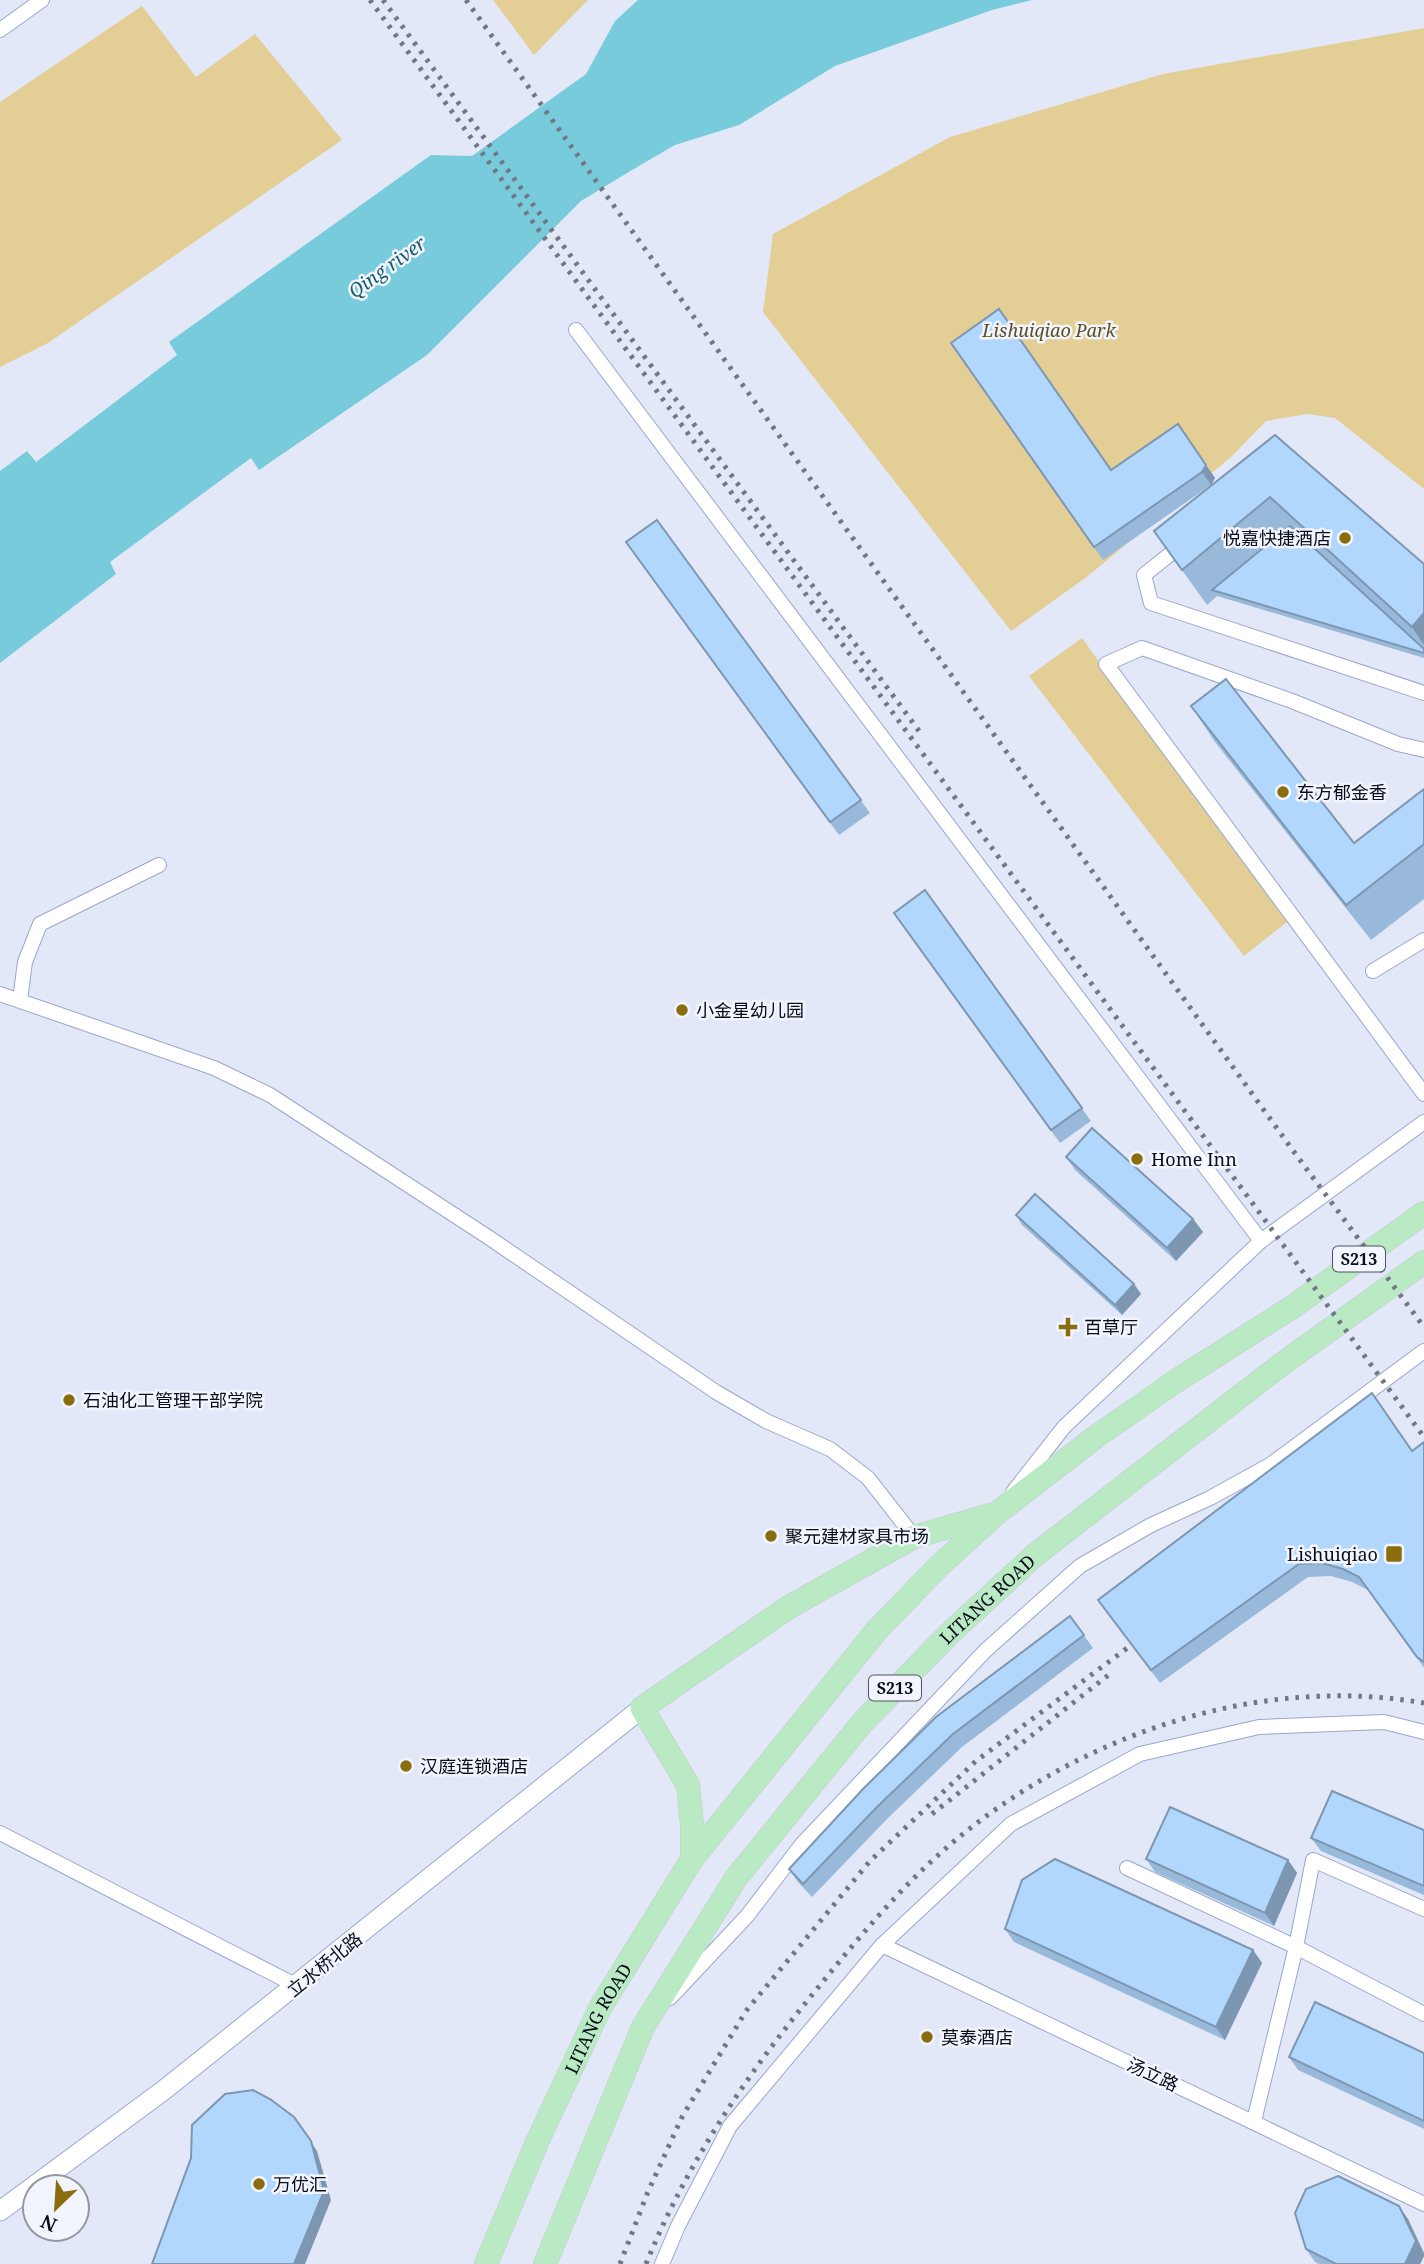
<svg xmlns="http://www.w3.org/2000/svg" width="1424" height="2264" font-family="'Noto Serif','Noto Sans SC',serif">
  <style>
    .green { fill: #e3ce96 }
    .water { fill: #78cbda }
    .lines { fill: none; stroke-linecap: round; stroke-linejoin: round }
    .minor-casing { stroke: #9aa7cc; stroke-width: 16 }
    .tertiary-casing { stroke: #9aa7cc; stroke-width: 21 }
    .primary-casing { stroke: #c9cacd; stroke-width: 24 }
    .minor { stroke: #fff; stroke-width: 14 }
    .tertiary { stroke: #fff; stroke-width: 19 }
    .primary { stroke: #b9eac4; stroke-width: 23 }
    .rail { stroke: #727785; stroke-width: 5; stroke-dasharray: 3.5 7; stroke-linecap: butt }
    .wall { fill: #99b9da }
    .shaded-wall { fill: #7d96b1 }
    .building { fill: #b2d7fd; stroke: #7d96b1; stroke-width: 2 }
    .poi-dot { fill: #8a6e0e; stroke: #f2f5fd; stroke-width: 2.5 }
    .labels { text-anchor: middle; dominant-baseline: central; stroke-width: 5; stroke-linejoin: round; paint-order: stroke }
    .shield { fill: #f2f5fd; stroke: #4f535e; stroke-width: 2 }
    .shield-label { font-size: 16px; font-weight: bold; fill: #090d1a }
    .park-label { font-size: 18px; font-style: italic; fill: #5e4e1f; stroke: #f2f5fd }
    .poi-label { font-size: 18px; fill: #090d1a; stroke: #f2f5fd; text-anchor: start }
    .street-label { font-size: 18px; fill: #090d1a; stroke: #f2f5fd }
    .water-label { font-size: 19px; font-style: italic; fill: #185d68; stroke: #f2f5fd }
  </style>
  <rect width="100%" height="100%" fill="#e2e8f8"/>
  <g class="green">
    <polygon points="493,0 588,0 534,55"/>
    <polygon points="142,6 196,77 255,34 342,140 48,343 0,367 0,102"/>
    <polygon points="1424,28 1424,489 1335,418 1307,414 1266,421 1231,457 1088,576 1011,631 763,312 773,234 950,137 1163,74"/>
    <polygon points="1082,638 1287,922 1244,956 1029,676"/>
  </g>
  <polygon class="water" points="638,0 1032,0 992,10 835,66 739,125 675,145 632,170 581,201 427,355 259,470 251,458 110,562 116,574 0,663 0,471 27,451 36,462 177,355 169,342 431,155 472,156 586,74 615,21"/>
  <g class="lines">
    <g class="minor-casing">
      <g id="minor">
        <polyline points="0,30 42,0"/>
        <polyline points="576,330 1261,1241"/>
        <polyline points="1184,543 1144,575 1151,603 1424,693"/>
        <polyline points="1424,750 1398,744 1292,701 1142,648 1106,664 1424,1094"/>
        <polyline points="1373,971 1424,940"/>
        <polyline points="0,994 214,1068 270,1095 488,1237 716,1392 766,1421 830,1449 868,1478 914,1537"/>
        <polyline points="20,1000 25,962 40,924 159,865"/>
        <polyline points="1013,1492 1064,1427 1261,1241 1424,1122"/>
        <polyline points="0,1833 297,1986"/>
        <polyline points="1127,1868 1296,1947 1254,2121"/>
        <polyline points="1424,1909 1313,1860 1296,1947 1424,2014"/>
        <polyline points="882,1945 1424,2204"/>
        <polyline points="670,1998 747,1916 802,1844 986,1650 1080,1566 1151,1525 1210,1498 1270,1465 1424,1351"/>
        <polyline points="662,2264 678,2226 730,2126 882,1945 1011,1824 1140,1754 1259,1727 1384,1722 1424,1732"/>
      </g>
    </g>
    <g class="tertiary-casing">
      <polyline id="tertiary" points="0,2211 164,2090 642,1708"/>
    </g>
    <g class="primary-casing">
      <g id="primary">
        <polyline points="692,1859 692,1824 688,1785 642,1708 789,1607 914,1537 990,1515"/>
        <path id="s1" d="M486,2264L538,2140L600,2008L692,1859L877,1630L939,1566L997,1513L1097,1436L1176,1381L1294,1306L1424,1213"/>
        <path id="s2" d="M545,2264L643,2027L736,1878L862,1723L949,1634L1035,1555L1278,1367L1424,1262"/>
      </g>
    </g>
    <use href="#minor" class="minor"/>
    <use href="#tertiary" class="tertiary"/>
    <use href="#primary" class="primary"/>
    <g class="rail">
      <polyline points="370,0 1424,1437"/>
      <polyline points="383,0 919,731"/>
      <polyline points="466,0 1294,1152 1424,1327"/>
      <polyline points="932,1814 1111,1673"/>
      <polyline points="620,2264 647,2194 682,2117 746,2011 870,1861 976,1761 1146,1634"/>
      <path d="M646,2264C686,2165 745,2077 812,1995C855,1942 900,1887 952,1843C1080,1735 1257,1674 1424,1703"/>
    </g>
  </g>
  <g class="wall">
    <polygon points="951,343 1111,470 1178,424 1215,478 1211,485 1103,560"/>
    <polygon points="1275,435 1424,564 1424,658 1217,596 1207,605 1154,531"/>
    <polygon points="657,520 870,813 839,835 626,542"/>
    <polygon points="1191,706 1354,843 1424,789 1424,899 1371,940 1215,742"/>
    <polygon points="925,890 1091,1121 1060,1143 894,913"/>
    <polygon points="1066,1157 1193,1219 1203,1232 1176,1261 1075,1170"/>
    <polygon points="1016,1215 1134,1284 1141,1294 1122,1315 1022,1225"/>
    <polygon points="1424,1442 1424,1668 1368,1590 1352,1582 1331,1576 1308,1577 1160,1683 1098,1600 1412,1451"/>
    <polygon points="1070,1616 1093,1648 962,1747 887,1819 812,1897 798,1882 789,1869"/>
    <polygon points="1424,1830 1424,1895 1321,1851 1311,1838"/>
    <polygon points="1146,1859 1288,1860 1297,1873 1274,1926 1155,1872"/>
    <polygon points="1005,1929 1253,1950 1262,1963 1225,2040 1014,1942"/>
    <polygon points="1424,2053 1424,2129 1298,2070 1289,2057"/>
    <polygon points="1408,2219 1424,2256 1420,2264 1319,2264 1315,2262 1306,2249"/>
  </g>
  <g class="shaded-wall">
    <polygon points="1206,465 1215,478 1211,485 1202,472"/>
    <polygon points="1424,613 1424,645 1412,627"/>
    <polygon points="1193,1219 1203,1232 1176,1261 1167,1248"/>
    <polygon points="1134,1284 1141,1294 1122,1315 1115,1305"/>
    <polygon points="1288,1860 1297,1873 1274,1926 1265,1913"/>
    <polygon points="1253,1950 1262,1963 1225,2040 1216,2027"/>
    <polygon points="294,2117 317,2151 331,2200 305,2264 294,2264"/>
    <polygon points="1399,2206 1408,2219 1424,2253 1424,2256 1420,2264 1405,2264"/>
  </g>
  <g class="building">
    <polygon points="999,309 1111,470 1178,424 1206,465 1202,472 1094,547 951,343"/>
    <polygon points="1275,435 1424,564 1424,613 1412,627 1270,497 1182,570 1154,531"/>
    <polygon points="657,520 861,800 830,822 626,542"/>
    <polygon points="1290,526 1424,649 1424,653 1212,590"/>
    <polygon points="1226,679 1354,843 1424,789 1424,844 1346,905 1191,706"/>
    <polygon points="925,890 1082,1108 1051,1130 894,913"/>
    <polygon points="1092,1128 1193,1219 1167,1248 1066,1157"/>
    <polygon points="1035,1194 1134,1284 1115,1305 1016,1215"/>
    <polygon points="1372,1393 1412,1451 1424,1442 1424,1662 1417,1657 1359,1577 1343,1569 1322,1563 1299,1564 1151,1670 1098,1600"/>
    <polygon points="1070,1616 1084,1635 953,1734 878,1806 803,1884 789,1869 863,1789 936,1717"/>
    <polygon points="1332,1791 1424,1830 1424,1886 1311,1838"/>
    <polygon points="1170,1807 1288,1860 1265,1913 1146,1859"/>
    <polygon points="1055,1859 1253,1950 1216,2027 1005,1929 1022,1880"/>
    <polygon points="1315,2002 1424,2053 1424,2121 1289,2057"/>
    <polygon points="253,2090 270,2099 294,2117 311,2141 324,2191 294,2264 152,2264 191,2158 192,2125 225,2094"/>
    <polygon points="1338,2176 1399,2206 1416,2241 1405,2264 1336,2264 1306,2249 1295,2213 1306,2189"/>
  </g>
  <g class="poi-dot">
    <circle cx="1345" cy="538" r="7"/>
    <circle cx="1283" cy="792" r="7"/>
    <circle cx="682" cy="1010" r="7"/>
    <circle cx="1137" cy="1159" r="7"/>
    <path d="M1064.5 1316.5h7v7h7v7h-7v7h-7v-7h-7v-7h7z"/>
    <circle cx="69" cy="1400" r="7"/>
    <circle cx="771" cy="1536" r="7"/>
    <rect x="1385" y="1545" width="18" height="18" rx="3.5"/>
    <circle cx="406" cy="1766" r="7"/>
    <circle cx="927" cy="2037" r="7"/>
    <circle cx="259" cy="2184" r="7"/>
  </g>
  <g class="labels">
    <g class="shield">
      <rect x="1333" y="1246.5" width="52" height="25" rx="5"/>
      <rect x="869" y="1675.5" width="52" height="25" rx="5"/>
    </g>
    <g class="shield-label">
      <text x="1359" y="1259">S213</text>
      <text x="895" y="1688">S213</text>
    </g>
    <g class="park-label">
      <text x="1049" y="330">Lishuiqiao Park</text>
    </g>
    <g class="poi-label">
      <text x="1331" y="538" text-anchor="end">悦嘉快捷酒店</text>
      <text x="1297" y="792">东方郁金香</text>
      <text x="696" y="1010">小金星幼儿园</text>
      <text x="1151" y="1159">Home Inn</text>
      <text x="1084" y="1327">百草厅</text>
      <text x="83" y="1400">石油化工管理干部学院</text>
      <text x="785" y="1536">聚元建材家具市场</text>
      <text x="1378" y="1554" text-anchor="end">Lishuiqiao</text>
      <text x="420" y="1766">汉庭连锁酒店</text>
      <text x="941" y="2037">莫泰酒店</text>
      <text x="273" y="2184">万优汇</text>
    </g>
    <g class="street-label">
      <text stroke="none"><textPath href="#s2" startOffset="808">LITANG ROAD</textPath></text>
      <text transform="translate(324 1964) rotate(-39)">立水桥北路</text>
      <text stroke="none"><textPath href="#s1" startOffset="270">LITANG ROAD</textPath></text>
      <text transform="translate(1153 2074) rotate(25)">汤立路</text>
    </g>
    <g class="water-label">
      <text transform="translate(387 267) rotate(-36)">Qing river</text>
    </g>
  </g>
  <g transform="translate(56 2208) rotate(205)"><circle r="33" fill="#f2f5fd" stroke="#9598a2" stroke-width="2"/>
  <path d="M0-5L12 26L0 18L-12 26Z" fill="#8a6e0e"/>
  <text y="-10" font-size="19" font-weight="bold" text-anchor="middle" fill="#090d1a">N</text>
  </g>
</svg>
